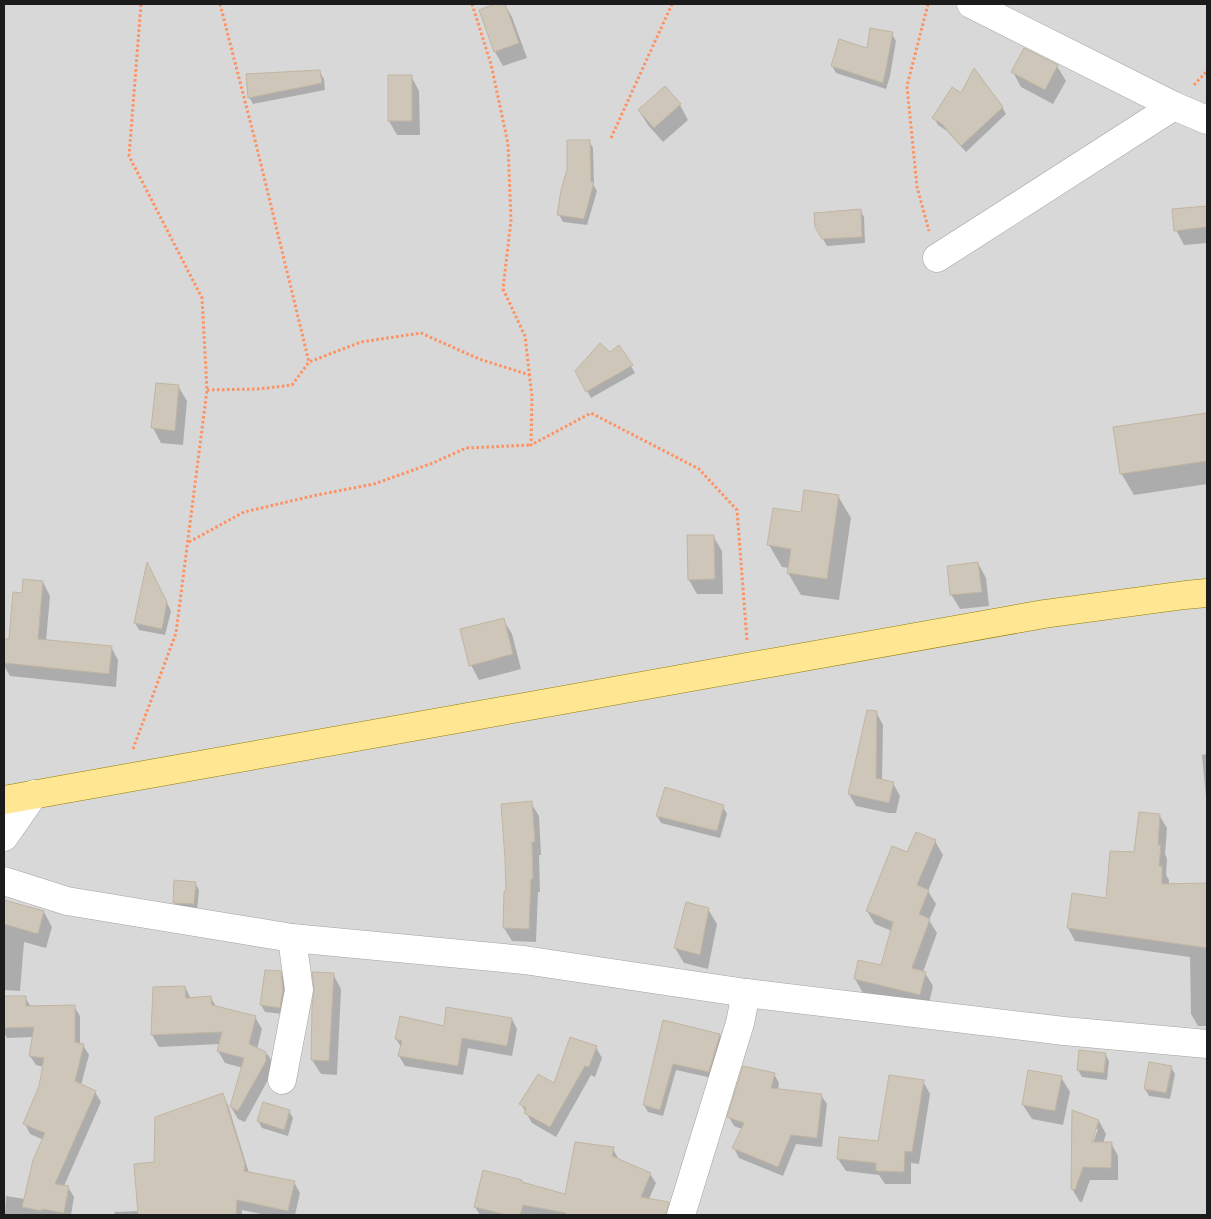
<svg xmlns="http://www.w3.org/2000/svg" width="1211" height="1219" font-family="Manrope,sans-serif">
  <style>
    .residential { fill: #d9d8d8 }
    .shadow { fill: #0003; fill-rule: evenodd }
    .building { fill: #cec6b8; stroke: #c1b5a1 }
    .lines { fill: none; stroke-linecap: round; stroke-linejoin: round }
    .minor-casing { stroke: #a2a2a2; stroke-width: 29 }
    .major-casing { stroke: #927f00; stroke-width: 29 }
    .path { stroke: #ff905f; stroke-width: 3; stroke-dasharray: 2.5 2.5; stroke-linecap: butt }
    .minor { stroke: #fff; stroke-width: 28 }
    .major { stroke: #ffe693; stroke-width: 28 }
  </style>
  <rect width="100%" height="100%" fill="#eeecdf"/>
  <rect class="residential" x="4" y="4" width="1203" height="1211"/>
  <g class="shadow">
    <polygon points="499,4 504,4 512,17 527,58 503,66 495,52 480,11"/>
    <polygon points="892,34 896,41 890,76 886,89 836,73 832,66 868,49"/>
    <polygon points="1057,66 1066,81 1053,104 1021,87 1013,72"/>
    <polygon points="319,71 324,79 325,90 253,104 249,97"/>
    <polygon points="411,76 419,91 420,135 397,135 389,121"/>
    <polygon points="961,95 1002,107 1006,114 966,152 947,131 938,125 934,118"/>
    <polygon points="680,105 688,120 663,142 648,125 639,111"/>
    <polygon points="589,141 593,148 594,186 597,191 587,225 563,222 559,215"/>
    <polygon points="1207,207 1207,243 1184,245 1176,230 1174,210"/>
    <polygon points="860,210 864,217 865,243 827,246 823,239"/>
    <polygon points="619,346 635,373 591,398 576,371 610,353"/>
    <polygon points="178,386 187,401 183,445 161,443 153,428"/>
    <polygon points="1206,414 1207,416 1207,484 1134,495 1121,473"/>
    <polygon points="838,496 851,518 839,600 801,595 788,573 789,568 782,567 769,545 802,513"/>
    <polygon points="713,536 722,551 723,594 697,594 689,580"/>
    <polygon points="978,563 986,578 989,606 960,609 951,594"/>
    <polygon points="151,570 171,611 165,635 139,630 135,623"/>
    <polygon points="43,582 50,596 46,641 111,647 118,660 116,687 10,676 4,666 4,640 10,641 23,594"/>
    <polygon points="503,619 512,634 521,669 479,680 471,665"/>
    <polygon points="876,712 883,725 882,781 893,783 900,796 896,813 889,813 856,806 849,794"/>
    <polygon points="1207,754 1207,807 1202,755"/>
    <polygon points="531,803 539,816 541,855 539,855 540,892 538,892 536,942 512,941 504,928 507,892"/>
    <polygon points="723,807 727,814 720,838 661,823 657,816"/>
    <polygon points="1159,815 1167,828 1165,854 1167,859 1166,875 1169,880 1169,885 1207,885 1207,1029 1206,1026 1198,1026 1191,1014 1190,957 1075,941 1068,928 1073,894 1107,899"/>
    <polygon points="935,841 943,855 928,891 936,904 929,920 937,933 923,972 925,973 933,986 928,1008 863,993 855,979 881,966 892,931 875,924 867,911 908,854"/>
    <polygon points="195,883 199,890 197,911 178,909 174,902"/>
    <polygon points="4,901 44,912 52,927 46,948 24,942 20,991 4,990"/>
    <polygon points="708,909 717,924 708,969 684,963 675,948"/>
    <polygon points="280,972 284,979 286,997 283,1014 265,1012 261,1005"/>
    <polygon points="333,974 341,989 337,1075 321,1074 312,1060"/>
    <polygon points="185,987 191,999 211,998 217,1008 255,1017 262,1029 257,1049 268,1055 275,1067 245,1122 238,1119 231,1107 243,1068 225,1063 218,1051 220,1044 159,1047 152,1035 154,988"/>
    <polygon points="4,997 25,997 31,1007 74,1006 80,1016 80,1044 83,1045 89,1055 81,1085 95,1092 101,1102 64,1186 68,1187 74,1197 71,1215 5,1215 6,1196 25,1199 44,1140 30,1134 25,1124 40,1087 44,1067 36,1065 30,1056 34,1037 7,1038 4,1033"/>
    <polygon points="512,1019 517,1029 512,1056 468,1048 463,1075 405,1066 399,1056 401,1047 396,1039 445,1028"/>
    <polygon points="664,1022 720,1035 724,1042 712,1078 676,1070 663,1116 648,1112 644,1105"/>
    <polygon points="596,1047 602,1058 595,1077 591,1075 556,1137 532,1123 521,1104 554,1085"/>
    <polygon points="1105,1054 1109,1061 1107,1080 1082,1077 1078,1070"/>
    <polygon points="1171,1067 1175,1074 1170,1099 1149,1096 1145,1089"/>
    <polygon points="774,1074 779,1083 778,1090 821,1095 827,1104 822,1147 796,1144 783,1176 739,1158 734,1148 742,1129 734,1126 729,1117"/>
    <polygon points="1061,1077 1070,1092 1063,1125 1032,1119 1023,1105"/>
    <polygon points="923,1081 930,1094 919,1164 911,1163 911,1184 885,1184 879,1175 846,1171 838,1159 879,1142"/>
    <polygon points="222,1095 228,1105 249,1173 294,1182 300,1193 295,1215 266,1215 242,1210 242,1215 115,1215 114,1212 139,1211 155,1164"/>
    <polygon points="289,1111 293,1118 288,1136 262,1128 258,1121"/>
    <path d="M1073,1112L1099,1121L1106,1134L1103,1143H1111L1118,1156V1180H1090L1082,1202H1080L1072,1189ZM1095,1129H1098L1091,1148L1089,1147Z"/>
    <polygon points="613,1149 618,1158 618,1160 650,1174 656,1183 649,1199 665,1203 671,1212 670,1215 480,1215 475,1207 522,1181 523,1183 566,1196"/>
  </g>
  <g class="building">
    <polygon points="495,4 505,4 519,43 494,52 479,10"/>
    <polygon points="870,28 893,32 886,69 883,83 831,66 839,39 867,48"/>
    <polygon points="1024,48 1058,65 1045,90 1011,72"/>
    <polygon points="974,68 1003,107 961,146 942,124 932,118 952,87 961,93"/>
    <polygon points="320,70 322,83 248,98 246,74"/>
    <rect x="388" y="75" width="24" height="46"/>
    <polygon points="665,86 681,104 654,128 638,110"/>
    <polygon points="567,140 590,140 591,182 594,182 584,219 557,215 561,190 567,169"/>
    <polygon points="1207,206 1207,227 1174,231 1172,209"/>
    <polygon points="861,209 862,237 822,239 815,227 814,213"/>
    <polygon points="600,343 610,352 619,345 633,365 586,392 575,371"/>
    <polygon points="156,383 179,385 175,431 151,428"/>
    <polygon points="1207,413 1207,461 1120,474 1113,427"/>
    <polygon points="804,490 839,495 827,579 787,573 791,549 767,545 773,508 801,512"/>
    <polygon points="687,535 714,535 715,579 688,580"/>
    <polygon points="147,562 167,602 162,629 134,623"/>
    <polygon points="978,562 982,592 950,595 947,566"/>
    <polygon points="23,579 43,581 38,639 112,646 109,674 4,663 4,639 9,639 13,592 22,593"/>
    <polygon points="504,618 513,654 469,666 460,629"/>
    <polygon points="867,710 877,711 876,778 894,782 889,803 848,794"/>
    <polygon points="665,787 724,805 717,831 656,816"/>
    <polygon points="532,801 535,842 532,842 533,879 531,879 529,929 503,928 504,891 506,891 505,859 501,804"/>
    <polygon points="1139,812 1160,814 1158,845 1161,845 1159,866 1162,866 1162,884 1207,883 1207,948 1067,928 1072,893 1106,898 1110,851 1134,852"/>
    <polygon points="916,832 936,840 917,885 929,890 919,914 930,919 912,968 926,972 920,995 854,979 858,960 881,965 893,922 866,911 892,846 907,852"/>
    <polygon points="174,880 196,882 194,904 173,903"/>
    <polygon points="4,900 44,911 38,934 4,924"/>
    <polygon points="686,902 709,908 700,955 674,948"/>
    <polygon points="265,970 281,971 283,990 280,1008 260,1005"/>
    <polygon points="312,972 334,973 329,1061 311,1060 312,1007 314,988"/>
    <polygon points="185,986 186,998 211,996 212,1005 256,1016 249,1044 266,1052 266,1061 238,1111 230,1107 244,1058 217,1051 222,1032 151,1035 153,987"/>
    <polygon points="4,996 26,996 26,1006 75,1005 75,1042 84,1044 75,1081 96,1091 55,1184 69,1186 64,1213 42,1209 42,1211 22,1207 33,1160 45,1133 23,1124 39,1086 44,1058 29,1056 34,1027 4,1028"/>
    <polygon points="446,1007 512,1018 507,1046 462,1038 458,1066 398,1056 402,1041 395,1039 400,1016 444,1026"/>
    <polygon points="663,1020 720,1034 709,1072 673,1064 660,1110 643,1105"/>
    <polygon points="570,1037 597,1046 589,1067 585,1066 550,1127 524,1113 526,1108 519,1104 538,1074 554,1083"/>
    <polygon points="1079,1050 1106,1053 1104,1073 1077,1070"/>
    <polygon points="1149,1062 1172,1066 1166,1093 1144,1089"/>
    <polygon points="743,1066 775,1073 771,1088 822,1094 817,1138 791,1135 778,1167 732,1148 744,1123 727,1117"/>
    <polygon points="1028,1070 1062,1076 1055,1111 1022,1105"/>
    <polygon points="889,1075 924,1080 912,1152 905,1151 904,1172 876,1171 876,1163 837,1159 839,1137 878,1141"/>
    <polygon points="223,1093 245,1164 244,1171 295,1181 288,1211 237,1200 236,1215 138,1215 134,1164 154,1162 155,1117"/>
    <polygon points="263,1102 290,1110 284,1130 257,1121"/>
    <polygon points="1072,1110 1099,1120 1092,1142 1112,1142 1111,1168 1083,1167 1075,1190 1071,1189"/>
    <polygon points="575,1142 614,1147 612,1156 651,1173 641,1197 669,1202 666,1215 566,1215 566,1213 523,1205 520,1215 507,1215 474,1207 483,1170 522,1180 522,1182 565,1194"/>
  </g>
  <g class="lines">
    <g class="minor-casing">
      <g id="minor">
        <polyline points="971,4 1174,106 1207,120"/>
        <polyline points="937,258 1174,106"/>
        <polyline points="4,837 34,794"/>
        <polyline points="4,881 67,901 292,938 524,960 746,993 1064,1031 1207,1044"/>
        <polyline points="282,1080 299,990 292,938"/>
        <polyline points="681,1215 740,1023 746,993"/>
      </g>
    </g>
    <g class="major-casing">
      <polyline id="major" points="4,800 1044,614 1185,595 1207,593"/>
    </g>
    <g class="path">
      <polyline points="220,4 256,144 309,362"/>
      <polyline points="472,4 491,64 508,144 511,220 503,289 525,336 532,397 531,445 591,413 699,469 737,510 747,641"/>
      <polyline points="928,4 907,86 917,187 929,231"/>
      <polyline points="1194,85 1207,71"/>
      <polyline points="611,138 672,4"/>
      <polyline points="207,390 258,389 292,385 309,362 361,342 421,333 479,359 530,375"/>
      <polyline points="189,542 244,512 317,495 374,484 433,463 466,448 531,445"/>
      <polyline points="133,749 176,633 207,390 202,298 129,156 141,4"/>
    </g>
    <use href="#minor" class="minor"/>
    <use href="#major" class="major"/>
  </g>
  <rect width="1211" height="1219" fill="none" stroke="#1b1b1b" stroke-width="10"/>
</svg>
